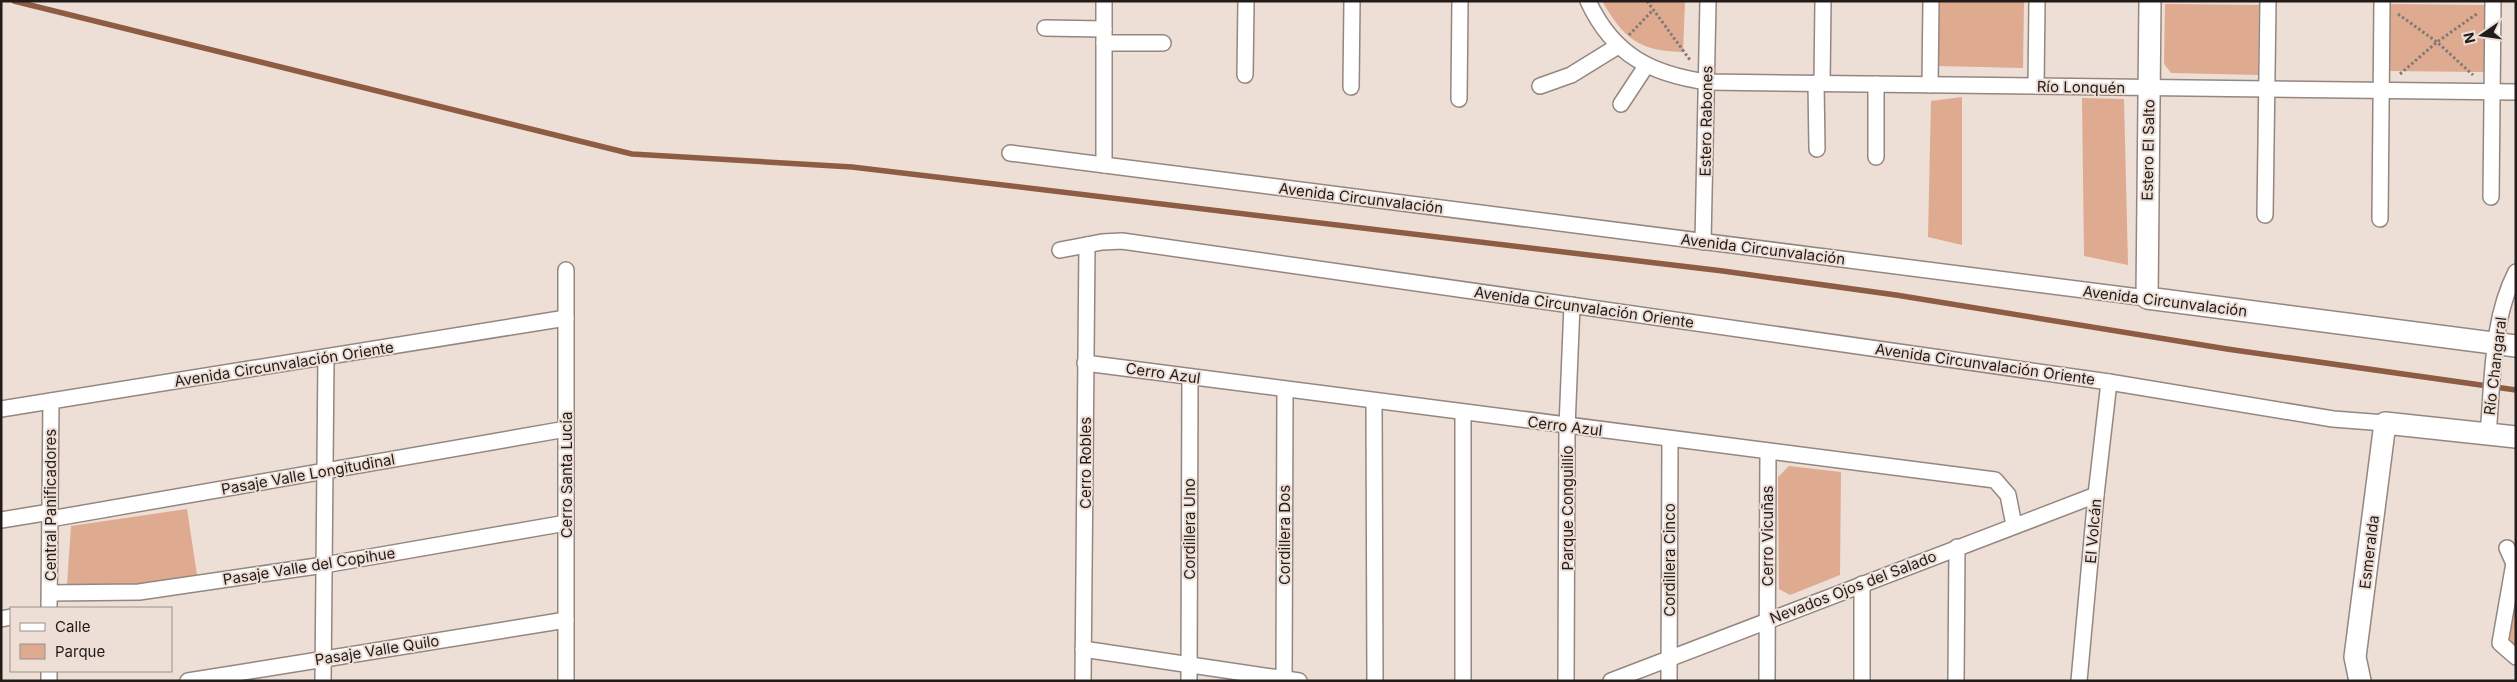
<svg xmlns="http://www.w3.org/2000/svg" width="2517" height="682" font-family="Inter,sans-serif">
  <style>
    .green { fill: #deab91 }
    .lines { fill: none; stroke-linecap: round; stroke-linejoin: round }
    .stream { stroke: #8e5c42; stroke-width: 5.5 }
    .street-casing { stroke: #948780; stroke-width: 18 }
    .secondary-casing { stroke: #948780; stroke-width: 24 }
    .path { stroke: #837974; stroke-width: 3; stroke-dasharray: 2.5 2.5; stroke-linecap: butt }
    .street { stroke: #fff; stroke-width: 15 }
    .secondary { stroke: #fff; stroke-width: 21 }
    .labels { text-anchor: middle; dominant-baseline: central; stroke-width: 4; stroke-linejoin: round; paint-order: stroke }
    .street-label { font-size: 15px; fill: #211b19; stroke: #edded6 }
  </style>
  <rect width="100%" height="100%" fill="#edded6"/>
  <g class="green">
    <path d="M1602,1H1685L1683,52C1639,51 1624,39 1602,1Z"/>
    <polygon points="1939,1 2024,1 2023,68 1938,66"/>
    <polygon points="2165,4 2259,5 2258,75 2171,73 2164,64"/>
    <polygon points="2387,4 2485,5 2484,72 2387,71"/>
    <polygon points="1962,97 1962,245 1928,237 1931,101"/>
    <polygon points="2082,98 2124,99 2128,265 2084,256"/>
    <polygon points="1789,466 1841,472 1840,575 1790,595 1779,589 1778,477"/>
    <polygon points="187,509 197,575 149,584 67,585 71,526"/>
    <polygon points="2510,596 2516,609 2516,649 2507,640"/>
  </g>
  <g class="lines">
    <polyline class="stream" points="14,1 632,154 852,167 1723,271 1896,295 2227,349 2516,390"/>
    <g class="street-casing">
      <g id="street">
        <path d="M1588,1C1613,55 1651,74 1707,82L2516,92"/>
        <polyline points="1045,28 1104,29"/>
        <polyline points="1104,43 1163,43"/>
        <polyline points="1245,75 1246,1"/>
        <polyline points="1816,83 1817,149"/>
        <polyline points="1822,83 1823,1"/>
        <polyline points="1930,85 1931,1"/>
        <polyline points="1540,86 1571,75 1618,46"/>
        <polyline points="2036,86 2037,1"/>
        <polyline points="1351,87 1352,1"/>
        <polyline points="1459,99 1460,1"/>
        <polyline points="1621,104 1646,66"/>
        <polyline points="1010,153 2147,298"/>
        <polyline points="1876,157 1876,84"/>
        <polyline points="1104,165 1104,1"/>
        <polyline points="2491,197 2493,1"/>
        <polyline points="2265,215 2268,1"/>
        <polyline points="2380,219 2382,1"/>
        <polyline points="1703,242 1708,1"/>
        <polyline points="1060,250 1102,242 1122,241 2109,382 2333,419 2385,423"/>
        <polyline points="1085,363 1995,480 2008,495 2014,525"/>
        <polyline points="1374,402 1375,681"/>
        <polyline points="1,409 566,318"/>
        <polyline points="1463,413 1463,681"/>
        <path d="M2488,434C2493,381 2491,320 2516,272"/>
        <polyline points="50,519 566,429"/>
        <polyline points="1,520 50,512"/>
        <polyline points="2507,548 2516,568"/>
        <polyline points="2514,563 2500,643 2516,657"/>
        <polyline points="1862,584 1862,681"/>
        <polyline points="50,593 139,592 324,565 566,523"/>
        <polyline points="49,608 51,401"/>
        <polyline points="1,619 11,617"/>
        <polyline points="1083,649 1299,681"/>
        <polyline points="49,671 49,681"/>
        <polyline points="188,681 566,620"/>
        <polyline points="323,681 326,357"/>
        <polyline points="566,681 566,270"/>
        <polyline points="1083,681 1087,245"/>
        <polyline points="1189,681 1190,377"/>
        <polyline points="1284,681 1285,390"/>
        <polyline points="1566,681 1567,427 1572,305"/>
        <polyline points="1611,681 2096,495"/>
        <polyline points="1669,681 1670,439"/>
        <polyline points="1767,681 1768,452"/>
        <polyline points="1956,681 1957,547"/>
        <polyline points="2079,681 2096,495 2109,382"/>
      </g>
    </g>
    <g class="secondary-casing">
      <g id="secondary">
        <polyline points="2150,1 2147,298 2516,346"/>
        <polyline points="2360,681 2355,657 2385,423 2516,437"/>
      </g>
    </g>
    <g class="path">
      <polyline points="1647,1 1690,60"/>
      <polyline points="2398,14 2437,42 2473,75"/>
      <polyline points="1629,35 1653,10"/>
      <polyline points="2400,74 2437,42 2478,13"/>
    </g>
    <use href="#street" class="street"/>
    <use href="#secondary" class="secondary"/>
  </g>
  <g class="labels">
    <g class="street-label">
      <text transform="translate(2081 87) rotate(1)">Río Lonquén</text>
      <text transform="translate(1706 121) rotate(-89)">Estero Rabones</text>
      <text transform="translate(2148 150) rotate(-89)">Estero El Salto</text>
      <text transform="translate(1361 198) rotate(7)">Avenida Circunvalación</text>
      <text transform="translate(1763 249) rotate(7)">Avenida Circunvalación</text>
      <text transform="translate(2165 301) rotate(7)">Avenida Circunvalación</text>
      <text transform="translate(1584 307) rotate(8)">Avenida Circunvalación Oriente</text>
      <text transform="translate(284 364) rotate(-9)">Avenida Circunvalación Oriente</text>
      <text transform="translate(1985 364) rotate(8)">Avenida Circunvalación Oriente</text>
      <text transform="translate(2495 366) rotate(-83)">Río Changaral</text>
      <text transform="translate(1163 373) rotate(8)">Cerro Azul</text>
      <text transform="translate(1565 426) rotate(7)">Cerro Azul</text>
      <text transform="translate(1085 463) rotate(-90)">Cerro Robles</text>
      <text transform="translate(308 474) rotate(-10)">Pasaje Valle Longitudinal</text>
      <text transform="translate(566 475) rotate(-90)">Cerro Santa Lucía</text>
      <text transform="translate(50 505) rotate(-90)">Central Panificadores</text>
      <text transform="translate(1567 508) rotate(-90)">Parque Conguillío</text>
      <text transform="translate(1189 529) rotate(-90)">Cordillera Uno</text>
      <text transform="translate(2093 531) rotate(-85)">El Volcán</text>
      <text transform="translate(1284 535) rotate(-90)">Cordillera Dos</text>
      <text transform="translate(1767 536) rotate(-90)">Cerro Vicuñas</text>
      <text transform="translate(2369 552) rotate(-83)">Esmeralda</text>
      <text transform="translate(1669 560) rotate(-90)">Cordillera Cinco</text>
      <text transform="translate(309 566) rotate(-9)">Pasaje Valle del Copihue</text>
      <text transform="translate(1853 587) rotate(-21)">Nevados Ojos del Salado</text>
      <text transform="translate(377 650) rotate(-9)">Pasaje Valle Quilo</text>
    </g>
  </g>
  <rect width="2517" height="682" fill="none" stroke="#211b19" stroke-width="5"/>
  <rect x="10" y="607" width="162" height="65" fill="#edded6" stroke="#9b908a"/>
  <rect x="20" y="623" width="25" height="8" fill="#ffffff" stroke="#9b908a"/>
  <text x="55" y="632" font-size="15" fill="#211b19">Calle</text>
  <rect x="20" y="644" width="25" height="15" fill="#deab91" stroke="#9b908a"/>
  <text x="55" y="657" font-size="15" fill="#211b19">Parque</text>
  <g transform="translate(2482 35) rotate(257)" stroke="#edded6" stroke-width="4" paint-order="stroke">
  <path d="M0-4L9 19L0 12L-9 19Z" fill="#211b19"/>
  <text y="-8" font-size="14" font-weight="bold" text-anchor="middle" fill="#211b19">N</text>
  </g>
</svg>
